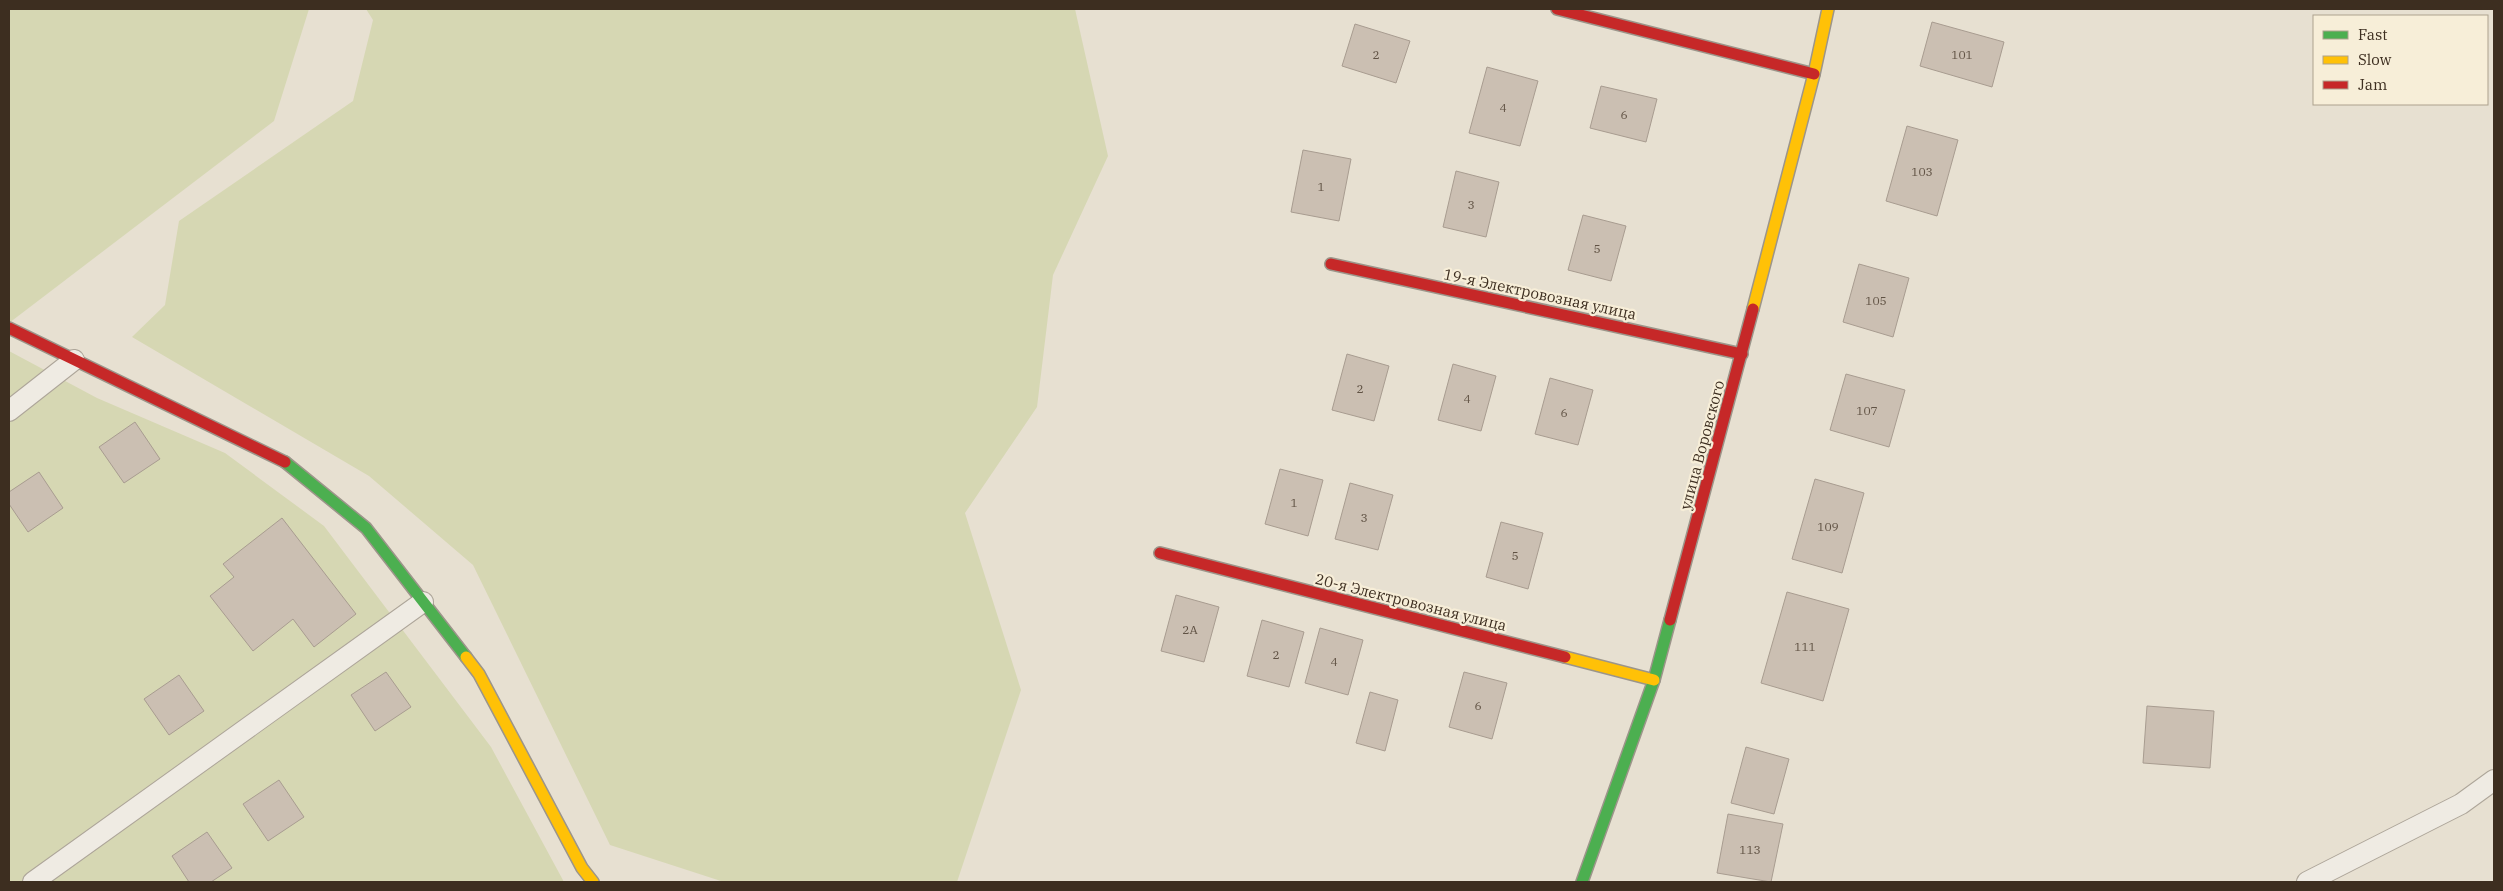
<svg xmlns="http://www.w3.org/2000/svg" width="2503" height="891" font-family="'IBM Plex Serif',serif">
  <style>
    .green { fill: #d6d7b3 }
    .building { fill: #cbbfb2; stroke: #a89c90 }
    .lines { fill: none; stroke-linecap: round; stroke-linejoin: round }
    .lane-casing { stroke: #ada599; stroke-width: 22 }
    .fast-casing { stroke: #9c958a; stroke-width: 14 }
    .slow-casing { stroke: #9c958a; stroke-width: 14 }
    .jam-casing { stroke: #9c958a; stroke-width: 14 }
    .lane { stroke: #efebe3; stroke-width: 20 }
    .fast { stroke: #4caf50; stroke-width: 11 }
    .slow { stroke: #ffc107; stroke-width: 11 }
    .jam { stroke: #c62828; stroke-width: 11 }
    .labels { text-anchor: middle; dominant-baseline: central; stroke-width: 4.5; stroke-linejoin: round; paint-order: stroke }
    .number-label { font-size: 12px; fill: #605244 }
    .street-label { font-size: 15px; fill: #3d2e20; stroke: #f7eed8 }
  </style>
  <rect width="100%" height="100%" fill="#e7e0d1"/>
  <g class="green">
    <polygon points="9,9 309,9 274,121 9,323"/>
    <polygon points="366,9 1075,9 1108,156 1053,275 1037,407 965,513 1021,690 957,882 724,882 610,845 473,565 369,476 132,337 165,305 179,221 353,101 373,20"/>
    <polygon points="9,351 97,398 225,453 324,526 491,747 564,882 9,882"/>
  </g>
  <g class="building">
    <polygon points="1932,22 2004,42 1992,87 1920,66"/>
    <polygon points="1355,24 1410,41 1396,83 1342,66"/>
    <polygon points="1487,67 1538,81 1520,146 1469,133"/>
    <polygon points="1601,86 1657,99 1646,142 1590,128"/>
    <polygon points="1907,126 1958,140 1937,216 1886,201"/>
    <polygon points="1303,150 1351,159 1339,221 1291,212"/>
    <polygon points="1456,171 1499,182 1486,237 1443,227"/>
    <polygon points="1583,215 1626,226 1611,281 1568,270"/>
    <polygon points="1859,264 1909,278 1893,337 1843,322"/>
    <polygon points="1347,354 1389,366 1374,421 1332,410"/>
    <polygon points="1453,364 1496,376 1481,431 1438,420"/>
    <polygon points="1846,374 1905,390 1889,447 1830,430"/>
    <polygon points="1550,378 1593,390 1578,445 1535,434"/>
    <polygon points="135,422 160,459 124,483 99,447"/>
    <polygon points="1280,469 1323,480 1308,536 1265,524"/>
    <polygon points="39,472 63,508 28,532 9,504 9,492"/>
    <polygon points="1815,479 1864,493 1842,573 1792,559"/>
    <polygon points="1350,483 1393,495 1378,550 1335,539"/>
    <polygon points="282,518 356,614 314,647 293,619 253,651 210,596 234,577 223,564"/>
    <polygon points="1501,522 1543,533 1528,589 1486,577"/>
    <polygon points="1787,592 1849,609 1823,701 1761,683"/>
    <polygon points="1176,595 1219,607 1204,662 1161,651"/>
    <polygon points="1262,620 1304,632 1289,687 1247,676"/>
    <polygon points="1320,628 1363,640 1348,695 1305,683"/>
    <polygon points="386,672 411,707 375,731 351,695"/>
    <polygon points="1464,672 1507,683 1492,739 1449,727"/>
    <polygon points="179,675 204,711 169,735 144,699"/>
    <polygon points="1370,692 1398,700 1385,751 1356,743"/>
    <polygon points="2147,706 2214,711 2210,768 2143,763"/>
    <polygon points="1746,747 1789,759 1774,814 1731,803"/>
    <polygon points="279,780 304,817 268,841 243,804"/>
    <polygon points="1728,814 1783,824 1771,882 1717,873"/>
    <polygon points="207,832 232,868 211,882 189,882 172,856"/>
  </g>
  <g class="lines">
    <g class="lane-casing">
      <g id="lane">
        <polyline points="9,411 74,360"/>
        <polyline points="33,882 423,602"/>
        <polyline points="2307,882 2461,804 2494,780"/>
      </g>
    </g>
    <g class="fast-casing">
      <g id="fast">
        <polyline points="285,462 366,528 466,657"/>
        <polyline points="1582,882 1654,680 1670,620"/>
      </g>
    </g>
    <g class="slow-casing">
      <g id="slow">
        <polyline points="1753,309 1814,74 1828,9"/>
        <polyline points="466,657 479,674 582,868 593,882"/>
        <polyline points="1565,657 1654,680"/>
      </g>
    </g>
    <g class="jam-casing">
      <g id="jam">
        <polyline points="1557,9 1814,74"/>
        <polyline points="1331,264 1742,354"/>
        <polyline points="9,328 285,462"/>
        <polyline points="1160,553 1565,657"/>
        <polyline points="1670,620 1753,309"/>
      </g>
    </g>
    <use href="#lane" class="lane"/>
    <use href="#fast" class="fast"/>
    <use href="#slow" class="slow"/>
    <use href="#jam" class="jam"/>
  </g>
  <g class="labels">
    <g class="number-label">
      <text x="1376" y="54">2</text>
      <text x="1962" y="54">101</text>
      <text x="1503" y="107">4</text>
      <text x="1624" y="114">6</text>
      <text x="1922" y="171">103</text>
      <text x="1321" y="186">1</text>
      <text x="1471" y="204">3</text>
      <text x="1597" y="248">5</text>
      <text x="1876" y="300">105</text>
      <text x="1360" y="388">2</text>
      <text x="1467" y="398">4</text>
      <text x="1867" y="410">107</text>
      <text x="1564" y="412">6</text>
      <text x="1294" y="502">1</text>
      <text x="1364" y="517">3</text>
      <text x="1828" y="526">109</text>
      <text x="1515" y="555">5</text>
      <text x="1190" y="629">2А</text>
      <text x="1805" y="646">111</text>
      <text x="1276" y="654">2</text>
      <text x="1334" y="661">4</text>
      <text x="1478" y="705">6</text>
      <text x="1750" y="849">113</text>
    </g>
    <g class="street-label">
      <text transform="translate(1540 294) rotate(12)">19-я Электровозная улица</text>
      <text transform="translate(1702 445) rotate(-75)">улица Воровского</text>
      <text transform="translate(1411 602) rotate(14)">20-я Электровозная улица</text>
    </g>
  </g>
  <rect width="2503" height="891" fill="none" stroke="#3d2e20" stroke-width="20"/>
  <rect x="2313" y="15" width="175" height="90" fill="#f7eed8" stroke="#ada18e"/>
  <rect x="2323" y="31" width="25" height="8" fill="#4caf50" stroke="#ada18e"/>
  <text x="2358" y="40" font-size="15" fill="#3d2e20">Fast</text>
  <rect x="2323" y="56" width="25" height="8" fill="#ffc107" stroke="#ada18e"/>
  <text x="2358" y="65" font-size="15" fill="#3d2e20">Slow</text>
  <rect x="2323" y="81" width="25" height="8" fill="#c62828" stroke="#ada18e"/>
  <text x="2358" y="90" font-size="15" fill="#3d2e20">Jam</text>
</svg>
